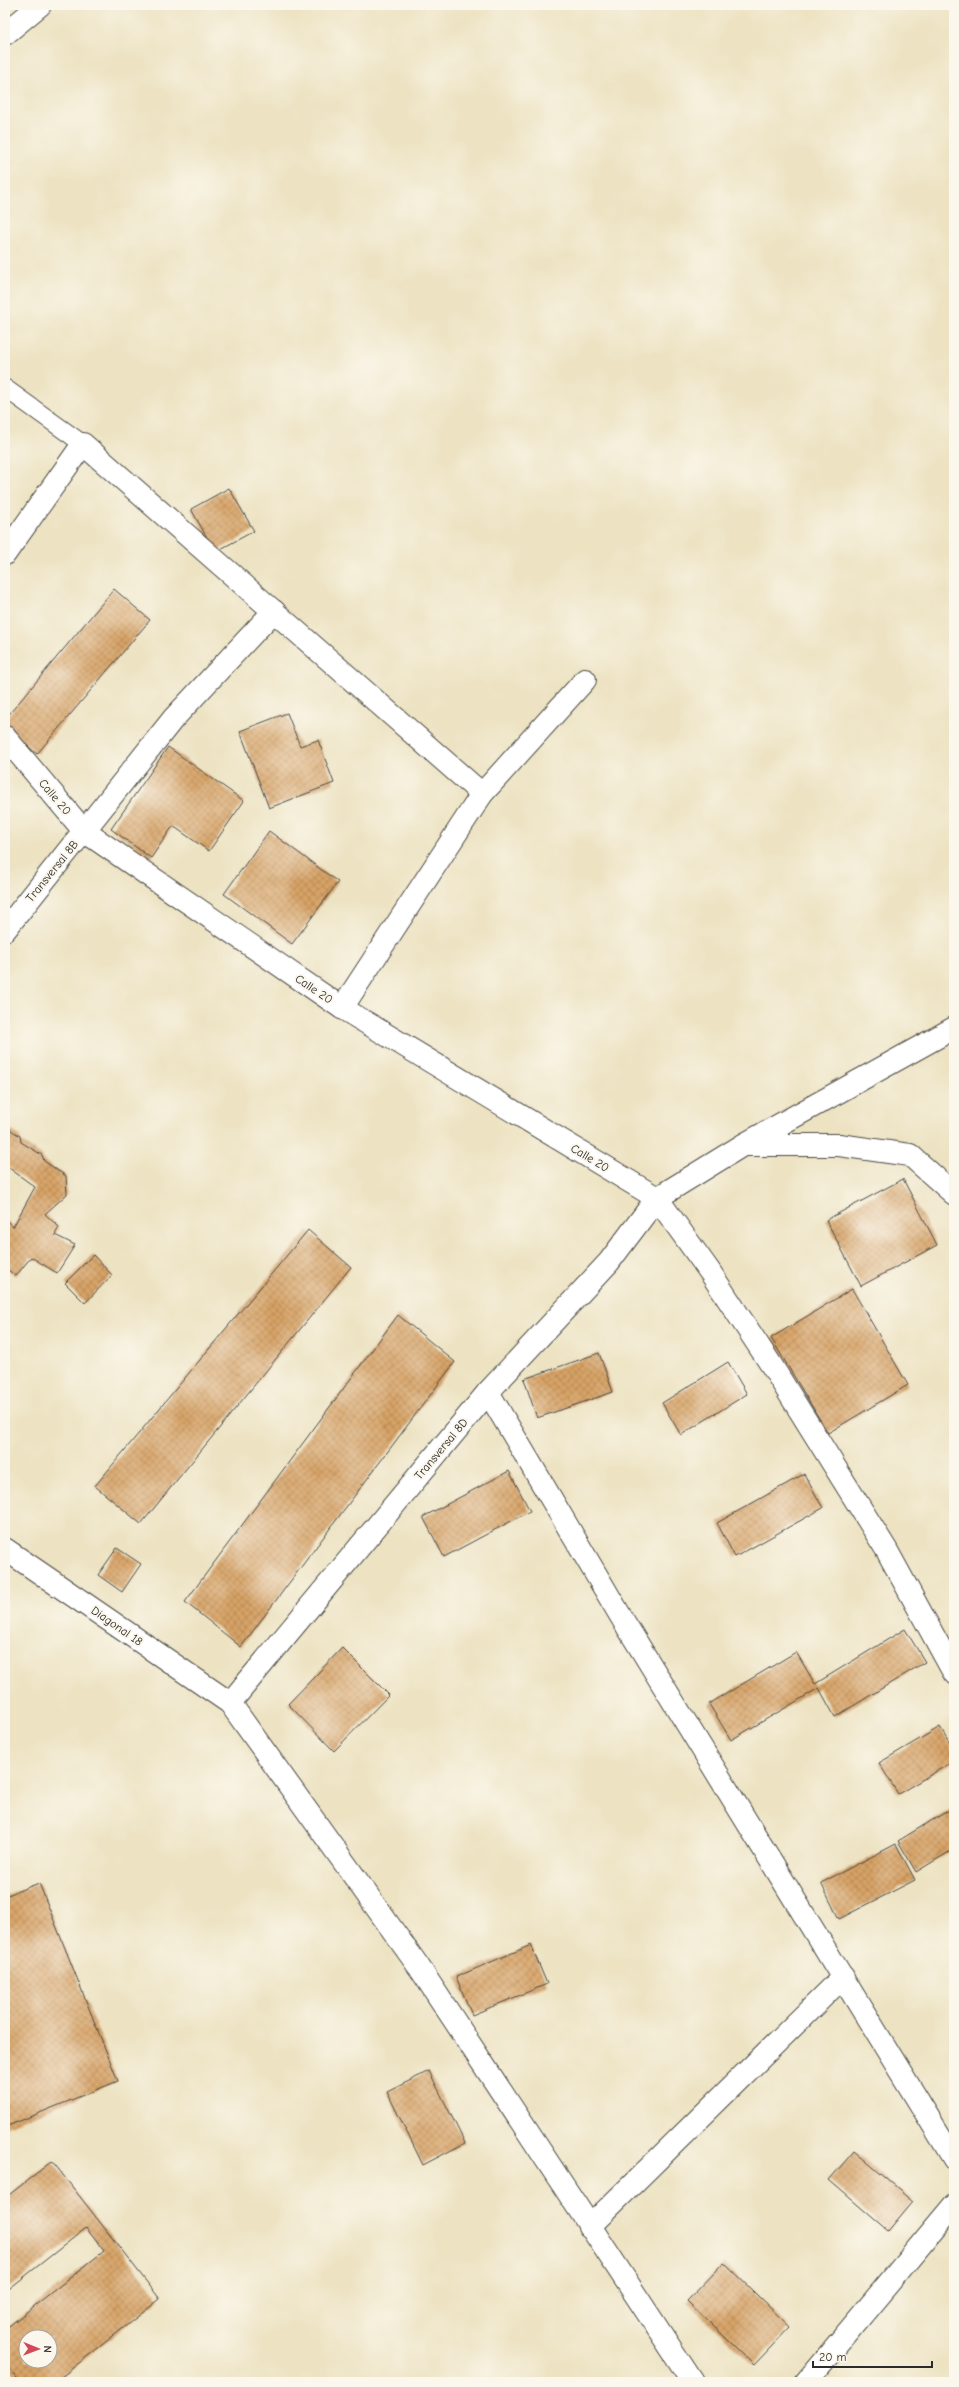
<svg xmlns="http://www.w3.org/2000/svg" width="959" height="2387" font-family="'Comic Neue',sans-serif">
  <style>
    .building { fill: url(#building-cross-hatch); fill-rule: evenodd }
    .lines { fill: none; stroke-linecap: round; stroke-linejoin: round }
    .service-casing { stroke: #484742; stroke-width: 19 }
    .minor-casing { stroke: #484742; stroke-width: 24 }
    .service { stroke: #fff; stroke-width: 17 }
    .minor { stroke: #fff; stroke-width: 22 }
    .labels { text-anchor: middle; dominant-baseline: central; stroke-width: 4; stroke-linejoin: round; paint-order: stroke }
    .street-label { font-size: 12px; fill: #2b2b2b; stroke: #fbf7ec }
  </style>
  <defs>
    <pattern id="building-cross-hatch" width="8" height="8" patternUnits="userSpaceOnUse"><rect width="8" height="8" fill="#d8a366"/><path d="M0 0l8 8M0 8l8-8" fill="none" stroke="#af8554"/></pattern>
  </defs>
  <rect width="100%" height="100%" fill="#fbf7ec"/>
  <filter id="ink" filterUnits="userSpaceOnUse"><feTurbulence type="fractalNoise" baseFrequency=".025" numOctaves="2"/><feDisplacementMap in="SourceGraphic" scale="8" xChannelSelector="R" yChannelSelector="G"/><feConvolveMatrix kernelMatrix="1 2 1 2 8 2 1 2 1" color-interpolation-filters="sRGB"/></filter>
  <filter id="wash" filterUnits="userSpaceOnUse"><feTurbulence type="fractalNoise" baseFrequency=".012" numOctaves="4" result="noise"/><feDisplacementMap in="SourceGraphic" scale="16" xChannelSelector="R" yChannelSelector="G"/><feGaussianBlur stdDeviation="0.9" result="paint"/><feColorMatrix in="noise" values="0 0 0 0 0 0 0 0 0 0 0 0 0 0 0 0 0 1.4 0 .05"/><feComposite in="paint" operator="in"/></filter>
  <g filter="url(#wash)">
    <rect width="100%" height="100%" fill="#ede3c3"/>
    <g id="blocks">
      <g class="building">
        <polygon points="229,488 254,531 215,552 191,509"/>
        <polygon points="114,589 150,620 37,754 5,726 5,719"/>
        <polygon points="287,713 300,746 318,740 334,783 269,808 240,731"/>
        <polygon points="168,747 244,801 209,851 173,826 151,858 111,829"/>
        <polygon points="269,831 338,882 292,944 224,894"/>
        <polygon points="5,1126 20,1136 21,1142 42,1155 44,1161 66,1176 67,1194 45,1214 59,1227 55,1235 75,1245 57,1273 31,1257 16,1276 5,1268 5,1219 13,1227 35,1187 5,1165"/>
        <polygon points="903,1179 937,1245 861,1286 826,1220"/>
        <polygon points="308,1230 351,1267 141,1524 95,1486"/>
        <polygon points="93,1255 112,1275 85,1303 65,1283"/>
        <polygon points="852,1289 908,1385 828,1433 771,1338"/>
        <polygon points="398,1315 455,1362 241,1647 185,1602"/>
        <polygon points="599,1353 613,1392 537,1418 524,1379"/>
        <polygon points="728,1362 747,1394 681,1435 662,1403"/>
        <polygon points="509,1471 530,1511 444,1557 423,1517"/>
        <polygon points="804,1474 823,1508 735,1557 717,1523"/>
        <polygon points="117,1548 141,1564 122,1592 98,1575"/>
        <polygon points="905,1629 925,1662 835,1717 819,1688 731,1740 709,1704 796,1652 815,1684"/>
        <polygon points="342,1648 389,1695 334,1751 288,1704"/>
        <polygon points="940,1727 954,1750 954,1761 898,1794 879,1763"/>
        <polygon points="954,1807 954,1849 916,1872 898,1841"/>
        <polygon points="896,1844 915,1880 839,1919 821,1883"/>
        <polygon points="39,1883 118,2081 5,2127 5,1896"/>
        <polygon points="531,1945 547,1984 472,2015 456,1977"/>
        <polygon points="429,2071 465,2143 423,2165 387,2092"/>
        <polygon points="854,2151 913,2201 888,2231 829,2180"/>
        <path d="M52,2161L160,2299L55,2382H20L5,2363V2329L104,2251L86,2228L5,2292V2198ZM26,2337H50V2361H26Z"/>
        <polygon points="724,2263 790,2327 754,2365 687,2301"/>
      </g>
    </g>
  </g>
  <g filter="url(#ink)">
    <use href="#blocks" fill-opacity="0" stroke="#484742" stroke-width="1"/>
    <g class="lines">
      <g class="service-casing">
        <polyline id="service" points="5,388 83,444"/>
      </g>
      <g class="minor-casing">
        <g id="minor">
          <polyline points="5,34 40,5"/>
          <polyline points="5,554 83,444 482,794"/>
          <polyline points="5,737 84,831 342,1008 657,1198 710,1272 772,1366 886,1549 954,1673"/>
          <polyline points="5,930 173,719 274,611"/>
          <polyline points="342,1008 482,794 585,680"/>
          <polyline points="744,1145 839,1145 910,1155 954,1194"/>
          <polyline points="488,1392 623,1620 954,2159"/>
          <polyline points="5,1549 230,1703 419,1967 693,2382"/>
          <polyline points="230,1703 488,1392 609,1262 657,1198 743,1145 954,1028"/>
          <polyline points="589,2227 843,1977"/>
          <polyline points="806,2382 954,2205"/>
        </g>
      </g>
      <use href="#service" class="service"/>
      <use href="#minor" class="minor"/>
    </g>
  </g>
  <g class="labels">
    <g class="street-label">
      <text transform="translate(55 797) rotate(50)">Calle 20</text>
      <text transform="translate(52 871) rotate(-51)">Transversal 8B</text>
      <text transform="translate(314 989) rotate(34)">Calle 20</text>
      <text transform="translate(590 1158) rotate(31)">Calle 20</text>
      <text transform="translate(441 1449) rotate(-50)">Transversal 8D</text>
      <text transform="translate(117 1626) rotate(35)">Diagonal 18</text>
    </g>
  </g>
  <rect width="959" height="2387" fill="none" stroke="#fbf7ec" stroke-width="20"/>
  <g transform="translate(38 2349) rotate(91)"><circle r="19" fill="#fbf7ec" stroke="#a8a59f"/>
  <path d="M0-3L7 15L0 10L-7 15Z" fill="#d1495b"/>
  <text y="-6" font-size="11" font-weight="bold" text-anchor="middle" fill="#2b2b2b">N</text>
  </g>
  <path d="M813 2361v6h119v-6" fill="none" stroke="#2b2b2b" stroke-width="2"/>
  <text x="819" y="2361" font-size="12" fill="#2b2b2b" stroke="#fbf7ec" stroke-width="3" paint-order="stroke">20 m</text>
</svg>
